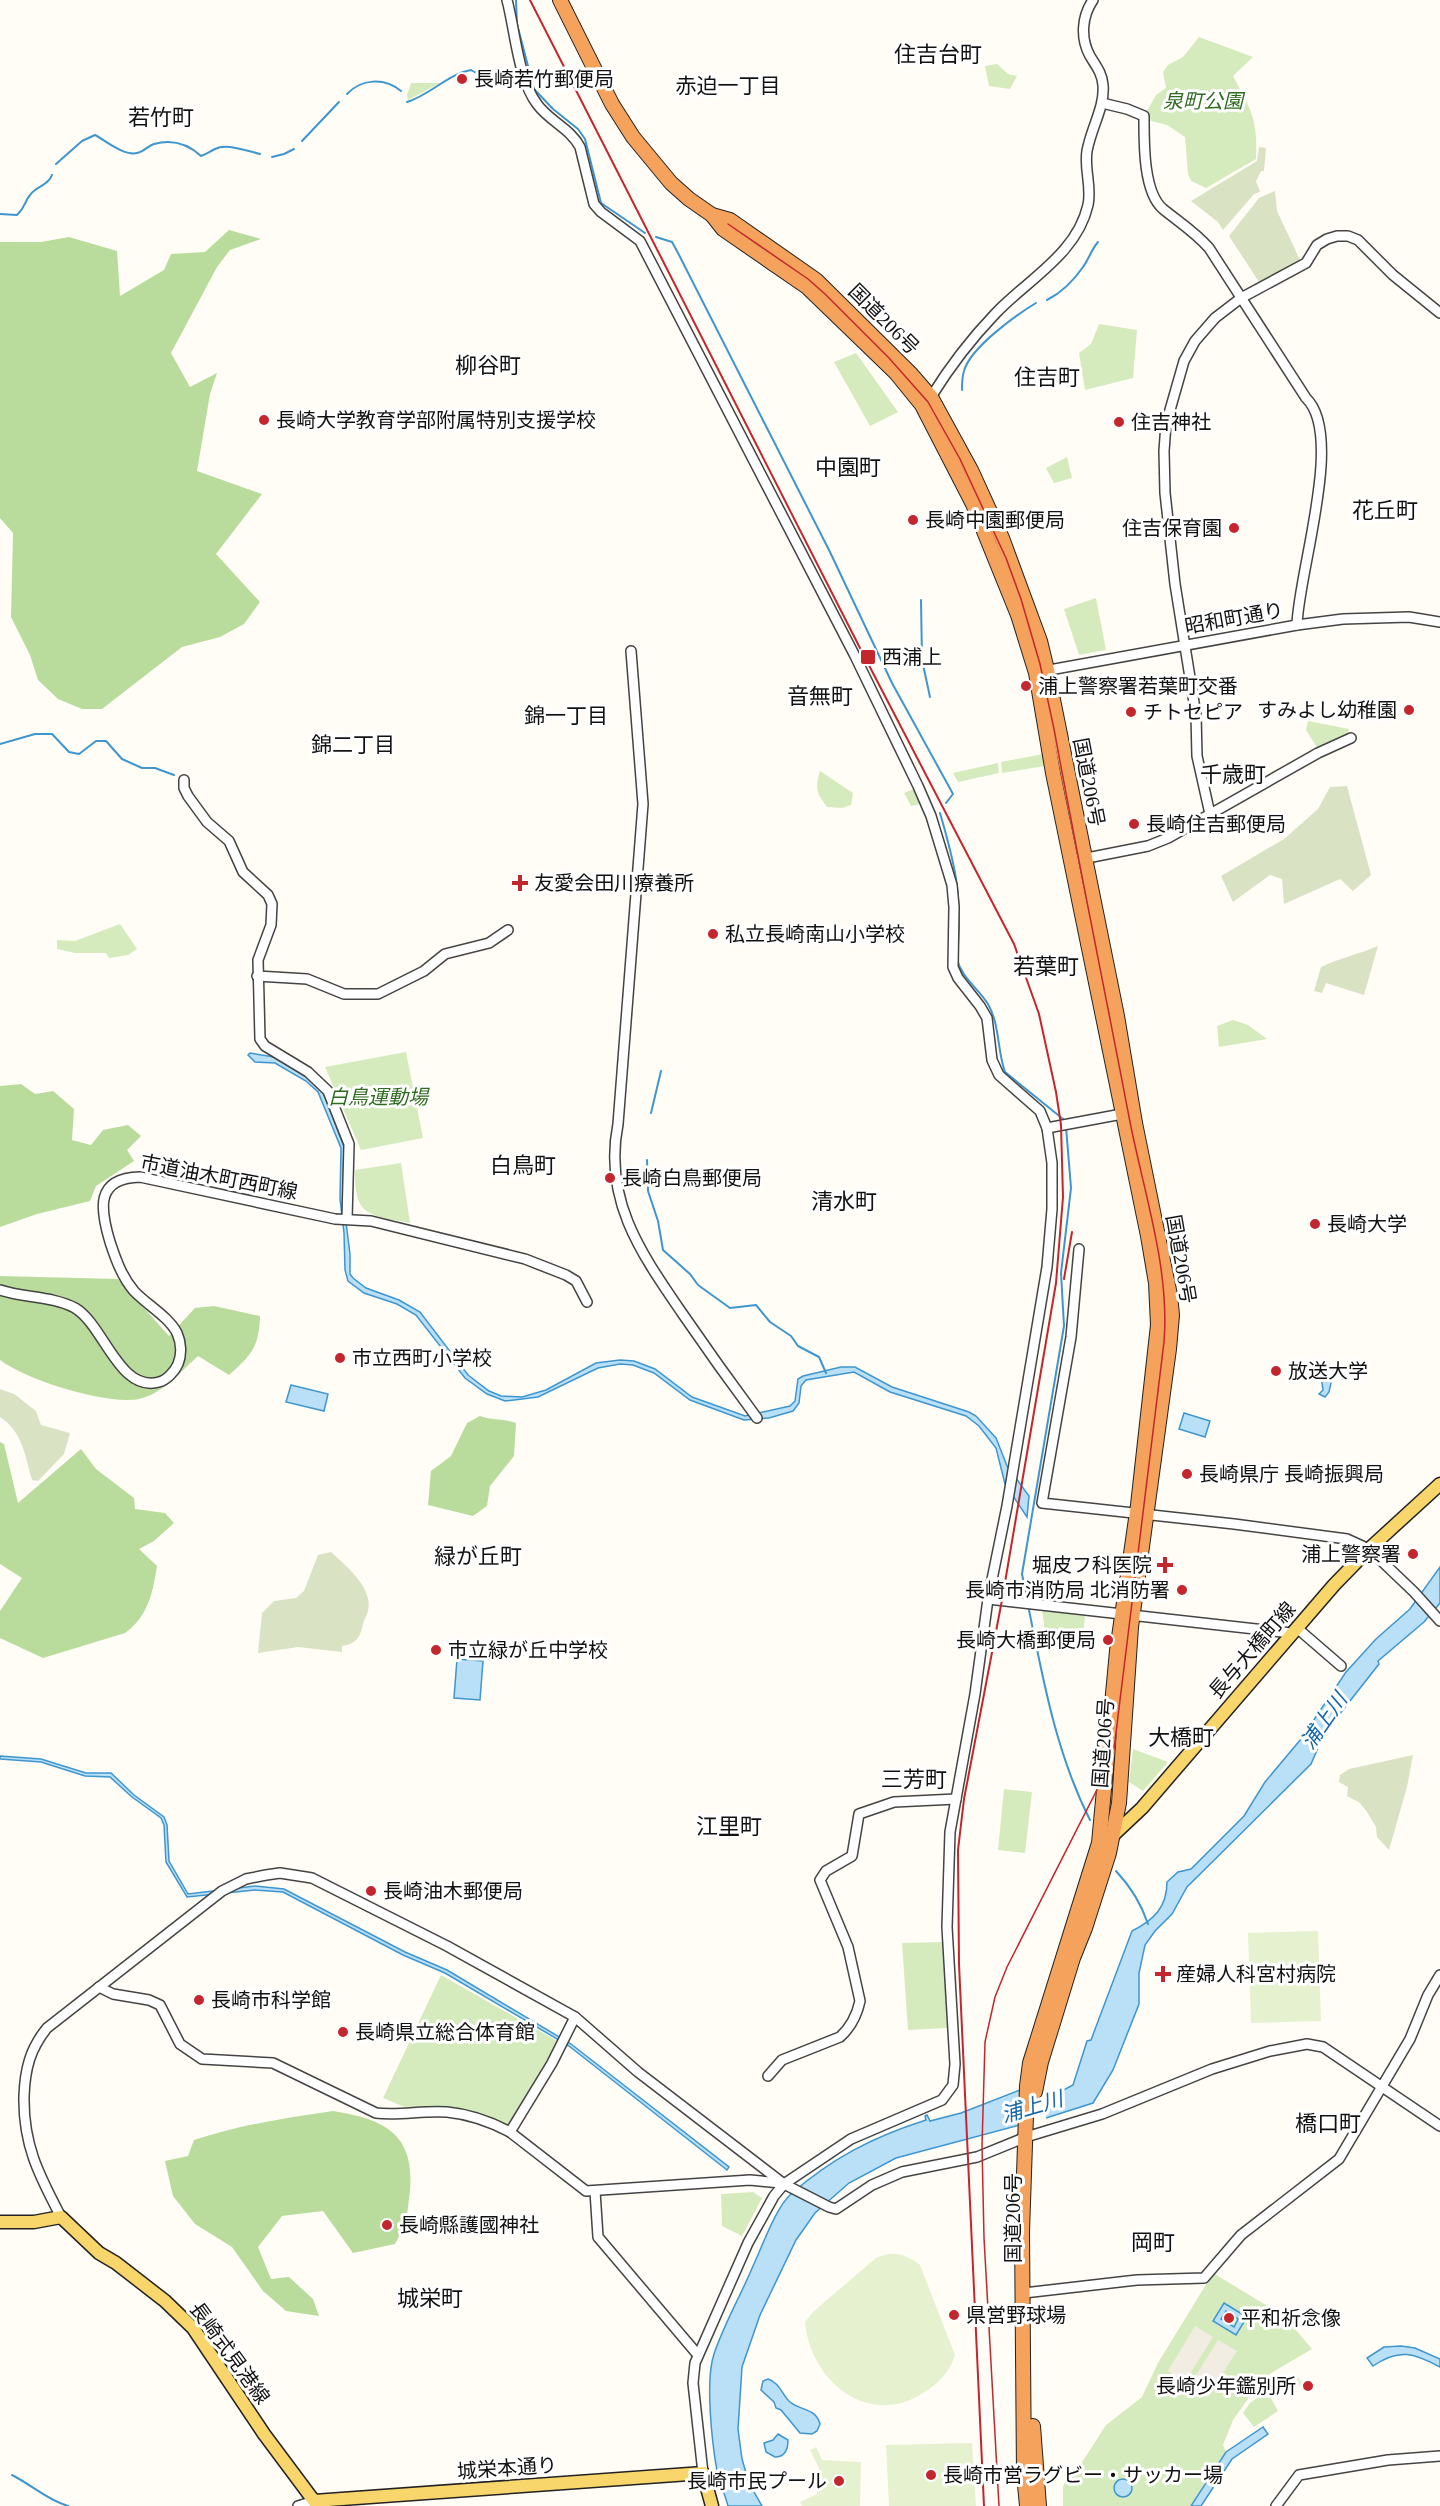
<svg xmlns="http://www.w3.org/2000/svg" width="1440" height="2506" font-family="'Times New Roman','Noto Sans JP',serif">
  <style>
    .green { fill: #d5ebbd }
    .forest { fill: #b9dc9c }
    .cemetery { fill: #d9e3c4 }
    .pitch { fill: #e6f2cf }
    .plaza { fill: #f1ede2 }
    .water { fill: #b9e0f7; stroke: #3f96cf; stroke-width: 1.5; fill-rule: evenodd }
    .pier { fill: #fffdf5 }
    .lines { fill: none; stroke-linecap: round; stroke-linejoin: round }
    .stream { stroke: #3f96cf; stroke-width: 2 }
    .minor-casing { stroke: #444; stroke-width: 12 }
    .major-casing { stroke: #222; stroke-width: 15 }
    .highway-casing { stroke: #222; stroke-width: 16 }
    .minor { stroke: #fff; stroke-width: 9 }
    .major { stroke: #f9d66b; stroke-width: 12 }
    .highway { stroke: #f5a25d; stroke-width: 14 }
    .tram { stroke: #c4262e; stroke-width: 1.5 }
    .rail { stroke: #c4262e; stroke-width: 2 }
    .poi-dot { fill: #c4262e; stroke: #fff; stroke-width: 2 }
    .labels { text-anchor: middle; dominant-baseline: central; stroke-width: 6; stroke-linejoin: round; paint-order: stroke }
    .poi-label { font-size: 20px; fill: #111; stroke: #fff; text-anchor: start }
    .park-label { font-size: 20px; font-style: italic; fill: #2f6b1f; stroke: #fff }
    .street-label { font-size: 20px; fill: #111; stroke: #fff }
    .neighbourhood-label { font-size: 21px; fill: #111; stroke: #fff }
    .water-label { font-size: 21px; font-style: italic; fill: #1768a6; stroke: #fff }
    .quarter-label { font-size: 22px; fill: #111; stroke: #fff }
  </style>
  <rect width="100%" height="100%" fill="#fffdf5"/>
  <g class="green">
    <path d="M1199,37L1253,57L1233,76C1251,110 1258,119 1256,159L1206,188L1191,181L1188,174L1185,137L1167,125L1151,121L1147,111L1156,95L1166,88L1163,72L1168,65L1183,57Z"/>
    <polygon points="997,64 1008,74 1017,76 1010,89 989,86 985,66"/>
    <polygon points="411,83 440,83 408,100 407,95"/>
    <polygon points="1099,324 1137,330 1133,378 1085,390 1079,353 1091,344"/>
    <polygon points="856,353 898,412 870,426 834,362"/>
    <polygon points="1067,457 1072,478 1054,483 1046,468"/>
    <polygon points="1096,598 1106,650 1079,655 1064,609"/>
    <polygon points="1308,721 1349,729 1348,733 1318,749 1306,730"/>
    <polygon points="1048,753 1051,765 1002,773 1001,762"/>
    <polygon points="998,763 999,773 958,782 953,773"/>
    <path d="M820,771L853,793L851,805L842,808L827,807C816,793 815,787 820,771Z"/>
    <polygon points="914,789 920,804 911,806 904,793"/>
    <polygon points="120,924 137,949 128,955 109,958 106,953 75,953 57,949 57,940 75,941"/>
    <polygon points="1233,1020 1248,1025 1267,1039 1219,1047 1217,1026"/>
    <polygon points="406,1052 423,1138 361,1150 325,1067"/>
    <path d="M401,1163L410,1223C369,1215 354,1217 355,1170Z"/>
    <polygon points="1042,1610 1085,1616 1082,1647 1047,1644"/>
    <polygon points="1133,1749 1168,1762 1143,1791 1129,1782"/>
    <polygon points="1004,1789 1032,1792 1025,1853 998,1850"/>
    <polygon points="943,1942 947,2028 908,2030 902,1943"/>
    <polygon points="441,1975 559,2042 509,2129 477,2115 414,2111 383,2098"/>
    <polygon points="753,2192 762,2198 742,2236 722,2226 721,2194"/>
    <polygon points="1213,2273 1284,2316 1312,2349 1263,2378 1233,2420 1223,2445 1226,2452 1191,2506 1063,2506 1063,2487 1067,2476 1077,2470 1106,2425 1142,2397 1158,2363"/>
    <polygon points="1267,2391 1278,2411 1254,2427 1243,2413 1250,2403"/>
  </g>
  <g class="forest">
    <polygon points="229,230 261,239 230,250 217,267 171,353 190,387 217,373 210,394 197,471 262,494 216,554 260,602 244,624 220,637 182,647 102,709 82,709 58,699 38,680 30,655 11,617 13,533 0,518 0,242 41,242 69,237 117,251 120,296 164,270 171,254 205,252"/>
    <polygon points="21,1084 35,1094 53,1091 74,1109 72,1140 91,1145 103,1130 128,1125 141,1136 127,1150 134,1161 96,1186 90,1201 37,1214 0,1227 0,1086"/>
    <path d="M0,1276L118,1279L169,1336L195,1308L214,1306L260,1316C259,1348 251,1355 229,1375L198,1356C181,1371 163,1394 139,1399C106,1405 26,1380 0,1360Z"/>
    <path d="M480,1416C493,1421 503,1418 516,1423L514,1456L490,1486L487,1506L473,1516L428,1505L431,1471L451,1456L467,1423Z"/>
    <path d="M0,1442L4,1444L18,1503L81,1449L96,1469L134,1498L135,1509L165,1513L174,1523L154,1541L139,1549L157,1566C153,1592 148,1617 125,1633L43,1658L0,1638V1611L22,1578L0,1564Z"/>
    <path d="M333,2111C382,2119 415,2132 410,2190C407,2215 408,2221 395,2244L353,2253L323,2211L282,2216L258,2247L271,2279L289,2277L313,2299L319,2316L286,2311L263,2291L232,2247L195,2224L173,2196L165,2161L188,2156L194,2140C239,2125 286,2118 333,2111Z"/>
  </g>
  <g class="cemetery">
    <polygon points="1259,147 1266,148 1264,171 1261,171 1256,181 1260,192 1254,194 1223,230 1218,222 1191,201 1257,161"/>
    <polygon points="1275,191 1277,211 1301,262 1259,282 1229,236 1259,198"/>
    <polygon points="1347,786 1371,875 1353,891 1340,879 1284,904 1282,879 1270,875 1233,902 1221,876 1284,839 1318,809 1330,787"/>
    <path d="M1378,946L1364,995L1326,983L1322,993L1314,991L1321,967C1340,958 1359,954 1378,946Z"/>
    <path d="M0,1389L14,1394L36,1411L41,1425L70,1433L64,1454L38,1481L32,1480C25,1456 23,1432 0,1417Z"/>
    <path d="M331,1552C345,1565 374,1588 368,1611C367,1615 364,1619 363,1624C360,1638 356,1644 342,1646V1652L298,1647L258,1653L262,1613L274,1601L296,1598L304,1591L318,1555Z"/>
    <polygon points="1413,1755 1407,1787 1389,1850 1377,1837 1376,1827 1367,1812 1360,1803 1347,1796 1348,1787 1339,1782 1340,1775 1349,1769"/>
  </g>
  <g class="pitch">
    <polygon points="1318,1931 1321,2021 1251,2023 1248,1933"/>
    <path d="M888,2254C901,2253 909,2257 920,2265L955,2355C949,2373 939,2383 923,2393C868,2429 810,2380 805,2322L813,2312L876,2258Z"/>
    <polygon points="1298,2376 1303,2384 1284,2396 1279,2388"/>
    <polygon points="972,2443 976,2506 889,2506 886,2445"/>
    <polygon points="816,2447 822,2460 861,2462 860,2506 802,2506 800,2502 817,2494 819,2468 810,2450"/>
  </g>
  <g class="plaza">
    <polygon points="1195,2326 1213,2337 1185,2382 1168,2371"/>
    <polygon points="1218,2340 1237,2351 1208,2397 1190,2385"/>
  </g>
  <g class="water">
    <polygon points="250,1053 274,1057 308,1077 322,1090 344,1147 343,1198 350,1254 350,1274 353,1278 366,1288 399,1300 420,1312 468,1375 489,1391 501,1396 522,1397 546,1390 596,1363 620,1360 634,1361 655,1369 692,1397 745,1416 790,1406 795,1401 798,1379 803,1376 841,1367 855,1367 892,1387 969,1412 976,1416 996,1438 1007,1466 1029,1496 1027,1517 1005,1484 996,1448 979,1426 966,1416 890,1392 854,1372 806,1380 801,1386 799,1403 793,1411 769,1418 744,1420 690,1400 654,1373 633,1365 620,1364 598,1368 538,1397 505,1401 487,1394 465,1378 416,1315 397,1304 364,1293 348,1281 345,1270 344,1233 340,1199 341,1148 318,1092 306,1081 275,1063 255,1062 248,1055"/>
    <polygon points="1321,1376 1325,1376 1331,1383 1329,1392 1325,1397 1319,1394 1323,1390"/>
    <polygon points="291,1385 328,1394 324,1411 286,1402"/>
    <polygon points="1184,1413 1210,1421 1205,1437 1179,1429"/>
    <path d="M1440,1567V1603L1424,1622L1378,1661L1379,1664L1324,1734L1311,1764L1187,1887L1172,1914L1155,1931L1145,1945L1139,1973V2004L1113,2070L1093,2103L1046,2118L896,2158L849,2183L815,2213L796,2240L760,2315L742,2367L738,2429L742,2459L749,2483L762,2506H728C725,2495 720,2483 717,2471C712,2443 705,2380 714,2354C724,2324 741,2295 753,2266C762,2247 776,2207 791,2194C832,2158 873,2137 926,2120L925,2116L927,2115L930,2121L961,2113L1020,2090L1058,2093L1073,2085L1087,2041L1091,2040L1132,1931C1154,1920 1167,1907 1167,1882L1178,1872L1191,1869L1244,1816L1265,1782L1301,1739L1346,1672L1376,1639L1410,1609Z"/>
    <polygon points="457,1659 483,1661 480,1700 454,1698"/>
    <polygon points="0,1756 41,1759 86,1773 111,1773 134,1795 164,1817 167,1825 169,1861 188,1894 255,1886 284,1889 405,1952 447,1970 571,2044 729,2167 727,2170 569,2046 445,1973 403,1955 283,1892 255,1890 187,1897 166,1862 164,1825 161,1818 132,1797 110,1777 85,1776 41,1762 0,1759"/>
    <path d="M1224,2303L1247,2317L1236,2335L1213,2321ZM1226,2311L1238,2319L1234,2327L1221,2319Z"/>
    <path d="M1401,2346L1415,2348L1440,2359V2367C1414,2353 1399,2348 1373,2366L1367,2358L1384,2347Z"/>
    <path d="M768,2379C779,2382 783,2396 790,2402C801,2411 816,2408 820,2424L817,2431L812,2434L800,2433L781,2410L776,2408L774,2402L761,2390L763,2381Z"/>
    <polygon points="1263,2427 1268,2434 1232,2459 1201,2506 1191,2506 1226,2452"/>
    <path d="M778,2434L788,2440C788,2449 785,2457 775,2457L766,2452L764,2443L773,2440Z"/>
    <circle cx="1123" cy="2488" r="9"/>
  </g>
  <polygon class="pier" points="1019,2088 1047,2089 1046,2121 1019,2128"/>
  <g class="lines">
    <g class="stream">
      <polyline points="516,0 517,24 534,89 553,109 578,129 585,139 601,203 645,233"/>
      <polyline points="491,80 503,84 522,84"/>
      <path d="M347,94C361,79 384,77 401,91"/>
      <path d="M407,102C430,95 448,74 471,70L478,74"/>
      <polyline points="302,141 339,102"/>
      <polyline points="272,157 284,154 294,149"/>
      <path d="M56,164L82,141L95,135C106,141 124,156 137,153C143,152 148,146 154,144C172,139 188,144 201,156C207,154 209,152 215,149C227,143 248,151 260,154"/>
      <path d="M0,214L17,215C26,207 24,202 30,195C36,186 48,186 52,175"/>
      <polyline points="656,237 672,242 678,253 830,552 892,683 953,794 946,803"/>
      <path d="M1047,300C1061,293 1074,280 1083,267C1089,259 1091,250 1098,242"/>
      <path d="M962,390C962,384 962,377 964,371C970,348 1016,315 1036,303"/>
      <polyline points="921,600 922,660 930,697"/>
      <polyline points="0,744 35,734 52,734 69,752 79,754 96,741 106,741 122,759 142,768 155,768 174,775"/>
      <path d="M940,813C954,861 962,893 958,944"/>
      <path d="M957,959C961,977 978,988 988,1004C1000,1025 997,1050 1005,1072L1063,1119L1064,1122"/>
      <polyline points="651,1113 661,1071"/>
      <polyline points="647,1160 648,1191 658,1221 663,1250 690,1274 698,1285 730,1308 756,1305 770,1322 791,1336 798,1346 819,1357 826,1373"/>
      <polyline points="1027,1599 1022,1574 1064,1326 1061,1273 1071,1188 1066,1127"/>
      <path d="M1028,1605C1043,1679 1056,1753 1090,1820"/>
      <path d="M1116,1871C1131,1887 1141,1903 1148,1924"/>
      <path d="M12,2475C32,2485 47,2500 68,2506"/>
    </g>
    <g class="minor-casing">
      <g id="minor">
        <path d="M507,0C515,30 518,79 537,104C549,121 570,128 580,147L594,204L601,212L640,241L855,656L918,786L931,816L952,885L954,907L953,967L958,978L980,1006L987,1018L992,1060L999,1075L1040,1111L1047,1128L1052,1163V1209L1047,1267L1007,1506L988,1599L975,1694L950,1832L947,1927L955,2064L953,2085L942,2100L851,2139L784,2184L774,2196L748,2243L695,2363L693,2383L703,2473"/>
        <path d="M1102,103L1127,109L1144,116C1144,142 1143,192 1163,209C1179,222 1195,232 1209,248L1306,398C1345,435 1298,573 1297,625"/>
        <path d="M931,397C949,368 971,339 995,314C1027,280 1077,254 1088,205C1092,187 1084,169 1087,151C1091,128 1105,107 1103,85C1102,73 1096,66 1090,56C1080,38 1082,16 1093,0"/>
        <path d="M631,651L643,804L618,1124C603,1200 641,1253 682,1313C706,1348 731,1383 757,1418"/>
        <polyline points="1044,671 1297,625 1343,619 1409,617 1440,622"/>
        <polyline points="184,780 184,788 188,796 207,822 229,841 243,872 268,895 272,904 271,925 258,960 260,1039 265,1046 308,1072 328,1091 349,1144 347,1219"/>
        <polyline points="1210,814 1197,756 1196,715 1175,584 1165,493 1164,451 1166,424 1184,361 1195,341 1215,318 1241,298 1306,263 1317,245 1327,239 1337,236 1348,236 1358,240 1393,275 1440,313"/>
        <polyline points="1082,859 1148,846 1168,838 1318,753 1351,738"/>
        <polyline points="257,976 307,979 344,994 378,994 424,971 445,954 489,943 508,930"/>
        <polyline points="1047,1128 1122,1114"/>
        <polyline points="1079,1249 1071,1337 1042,1503 1234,1524 1347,1539 1369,1549 1414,1592 1440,1621"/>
        <path d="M0,1290C24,1298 52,1296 75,1308C104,1325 119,1393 159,1382C167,1380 175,1371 178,1364C182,1354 181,1342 177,1333C168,1316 147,1305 134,1291C122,1277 116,1260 110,1242C100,1209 95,1178 140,1177L335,1219L371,1221L525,1259L566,1275L576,1281L587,1302"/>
        <polyline points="988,1599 1291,1633"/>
        <polyline points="1297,1628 1341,1666"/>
        <path d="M99,1987L113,1994L149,2000L160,2005L180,2044L202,2059L273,2063L376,2113C400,2116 423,2110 447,2112C468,2114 491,2122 510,2132L586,2191L750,2180L781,2183"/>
        <path d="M768,2076L782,2060L840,2037C850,2028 857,2015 860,2001L848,1947L820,1880L826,1871L852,1856L859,1814L894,1802L956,1799"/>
        <polyline points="510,2132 552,2063 575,2017"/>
        <polyline points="595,2191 598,2237 698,2355"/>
        <path d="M61,2217C39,2175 23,2145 24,2096C25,2069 30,2049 47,2028L222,1891L246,1879L266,1875L280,1873L312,1878L447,1946L575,2017L638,2072L784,2184L829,2207L836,2209L872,2185L902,2172L977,2157L1026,2137L1102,2114L1212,2069L1270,2051L1307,2044L1323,2047L1440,2126"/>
        <polyline points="1024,2293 1137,2280 1204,2278 1241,2235 1339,2159 1410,2039 1428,1995 1440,1975"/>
        <polyline points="298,2506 314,2501 317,2504"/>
        <polyline points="1276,2506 1299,2475 1388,2460 1440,2456"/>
      </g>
    </g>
    <g class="major-casing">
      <g id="major">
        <polyline points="1108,1840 1142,1808 1334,1585 1369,1549 1440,1484"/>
        <polyline points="0,2222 34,2222 61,2217 99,2253 116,2263 165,2301 193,2328 264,2434 314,2501 703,2473 712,2506"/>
      </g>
    </g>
    <g class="highway-casing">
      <g id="highway">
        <polyline points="560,0 612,104 633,137 671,183 689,199 712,215 723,229 807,287 896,373 922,405 973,504 1018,615 1036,673 1053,773 1148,1236 1156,1283 1158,1325 1138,1505 1117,1651 1099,1843 1030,2063 1027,2086 1022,2232 1024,2474 1027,2506"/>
        <polyline points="712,215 730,220 816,280 911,374 931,397 971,470 1002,538 1040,641 1047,670 1117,1016 1135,1123 1170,1295 1172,1315 1169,1349 1131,1627 1119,1803 1109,1853 1085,1928 1073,1958 1041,2062 1035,2092"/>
        <polyline points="1033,2426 1039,2506"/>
      </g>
    </g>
    <use href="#minor" class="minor"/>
    <use href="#major" class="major"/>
    <use href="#highway" class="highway"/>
    <path class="tram" d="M728,224L808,279L825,294L889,358L928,402L960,459L1006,558L1021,599L1040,664L1054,729C1078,860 1105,991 1130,1122C1144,1193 1170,1269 1164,1342L1114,1749L1106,1772L1007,1967L995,1997L985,2042L982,2146L984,2238L999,2506"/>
    <g class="rail">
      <polyline points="530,0 861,650 1014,944 1039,1014 1056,1092 1061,1125 1063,1197 1056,1283 1002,1600 964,1799 958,1850 959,1964 984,2506"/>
      <polyline points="1064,1279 1072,1232"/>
    </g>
  </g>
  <g class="poi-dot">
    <circle cx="462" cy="79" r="6"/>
    <circle cx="264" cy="420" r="6"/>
    <circle cx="1119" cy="422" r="6"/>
    <circle cx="913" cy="520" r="6"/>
    <circle cx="1234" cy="528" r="6"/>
    <rect x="860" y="649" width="16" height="16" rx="3"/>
    <circle cx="1026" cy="686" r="6"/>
    <circle cx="1409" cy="710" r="6"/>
    <circle cx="1131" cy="712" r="6"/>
    <circle cx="1134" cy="824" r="6"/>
    <path d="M517 874h6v6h6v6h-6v6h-6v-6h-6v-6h6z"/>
    <circle cx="713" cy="934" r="6"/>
    <circle cx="610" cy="1178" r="6"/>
    <circle cx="1315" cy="1224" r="6"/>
    <circle cx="340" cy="1358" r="6"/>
    <circle cx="1276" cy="1371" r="6"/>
    <circle cx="1187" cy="1474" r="6"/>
    <circle cx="1413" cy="1554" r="6"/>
    <path d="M1162 1556h6v6h6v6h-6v6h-6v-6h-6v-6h6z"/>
    <circle cx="1182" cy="1590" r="6"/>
    <circle cx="1108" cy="1640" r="6"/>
    <circle cx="436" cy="1650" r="6"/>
    <circle cx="371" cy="1891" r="6"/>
    <path d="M1160 1965h6v6h6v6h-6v6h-6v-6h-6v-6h6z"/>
    <circle cx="199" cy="2000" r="6"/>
    <circle cx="343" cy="2032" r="6"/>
    <circle cx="387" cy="2225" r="6"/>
    <circle cx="954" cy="2315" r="6"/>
    <circle cx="1229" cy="2318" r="6"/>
    <circle cx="1308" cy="2386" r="6"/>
    <circle cx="931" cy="2475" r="6"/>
    <circle cx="839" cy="2481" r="6"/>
  </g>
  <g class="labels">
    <g class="poi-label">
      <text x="474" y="79">長崎若竹郵便局</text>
      <text x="276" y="420">長崎大学教育学部附属特別支援学校</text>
      <text x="1131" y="422">住吉神社</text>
      <text x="925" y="520">長崎中園郵便局</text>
      <text x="1222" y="528" text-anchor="end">住吉保育園</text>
      <text x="882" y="657">西浦上</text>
      <text x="1038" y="686">浦上警察署若葉町交番</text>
      <text x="1397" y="710" text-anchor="end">すみよし幼稚園</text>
      <text x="1143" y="712">チトセピア</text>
      <text x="1146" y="824">長崎住吉郵便局</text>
      <text x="534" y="883">友愛会田川療養所</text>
      <text x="725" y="934">私立長崎南山小学校</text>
      <text x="622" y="1178">長崎白鳥郵便局</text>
      <text x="1327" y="1224">長崎大学</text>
      <text x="352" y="1358">市立西町小学校</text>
      <text x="1288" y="1371">放送大学</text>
      <text x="1199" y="1474">長崎県庁 長崎振興局</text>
      <text x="1401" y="1554" text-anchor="end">浦上警察署</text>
      <text x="1152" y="1565" text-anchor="end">堀皮フ科医院</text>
      <text x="1170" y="1590" text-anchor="end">長崎市消防局 北消防署</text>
      <text x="1096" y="1640" text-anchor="end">長崎大橋郵便局</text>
      <text x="448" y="1650">市立緑が丘中学校</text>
      <text x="383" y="1891">長崎油木郵便局</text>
      <text x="1176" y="1974">産婦人科宮村病院</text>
      <text x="211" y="2000">長崎市科学館</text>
      <text x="355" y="2032">長崎県立総合体育館</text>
      <text x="399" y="2225">長崎縣護國神社</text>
      <text x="966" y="2315">県営野球場</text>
      <text x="1241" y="2318">平和祈念像</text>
      <text x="1296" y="2386" text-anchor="end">長崎少年鑑別所</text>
      <text x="943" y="2475">長崎市営ラグビー・サッカー場</text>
      <text x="827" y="2481" text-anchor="end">長崎市民プール</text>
    </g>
    <g class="park-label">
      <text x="1203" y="101">泉町公園</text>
      <text x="378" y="1097">白鳥運動場</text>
    </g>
    <g class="street-label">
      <text transform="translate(884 319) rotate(45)">国道206号</text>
      <text transform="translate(1234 618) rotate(-10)">昭和町通り</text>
      <text transform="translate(1089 782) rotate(79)">国道206号</text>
      <text transform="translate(219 1177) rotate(11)">市道油木町西町線</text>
      <text transform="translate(1181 1259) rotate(80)">国道206号</text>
      <text transform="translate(1252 1650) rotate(-49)">長与大橋町線</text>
      <text transform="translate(1103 1743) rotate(-86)">国道206号</text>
      <text transform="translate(1013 2218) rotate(-90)">国道206号</text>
      <text transform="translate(230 2353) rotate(54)">長崎式見港線</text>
      <text transform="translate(507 2468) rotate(-4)">城栄本通り</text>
    </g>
    <g class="neighbourhood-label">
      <text x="728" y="86">赤迫一丁目</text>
      <text x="566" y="716">錦一丁目</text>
      <text x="353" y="745">錦二丁目</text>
    </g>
    <g class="water-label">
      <text transform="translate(1324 1721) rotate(-55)">浦上川</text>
      <text transform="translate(1032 2107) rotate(-16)">浦上川</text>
    </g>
    <g class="quarter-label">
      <text x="938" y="54">住吉台町</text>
      <text x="161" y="117">若竹町</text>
      <text x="488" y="365">柳谷町</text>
      <text x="1047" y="377">住吉町</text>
      <text x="848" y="467">中園町</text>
      <text x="1385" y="510">花丘町</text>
      <text x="820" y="696">音無町</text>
      <text x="1233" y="774">千歳町</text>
      <text x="1046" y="966">若葉町</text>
      <text x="523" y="1165">白鳥町</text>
      <text x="844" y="1201">清水町</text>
      <text x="478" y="1556">緑が丘町</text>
      <text x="1181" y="1737">大橋町</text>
      <text x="914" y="1779">三芳町</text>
      <text x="729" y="1826">江里町</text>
      <text x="1328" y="2123">橋口町</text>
      <text x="1153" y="2242">岡町</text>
      <text x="430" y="2298">城栄町</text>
    </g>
  </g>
</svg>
